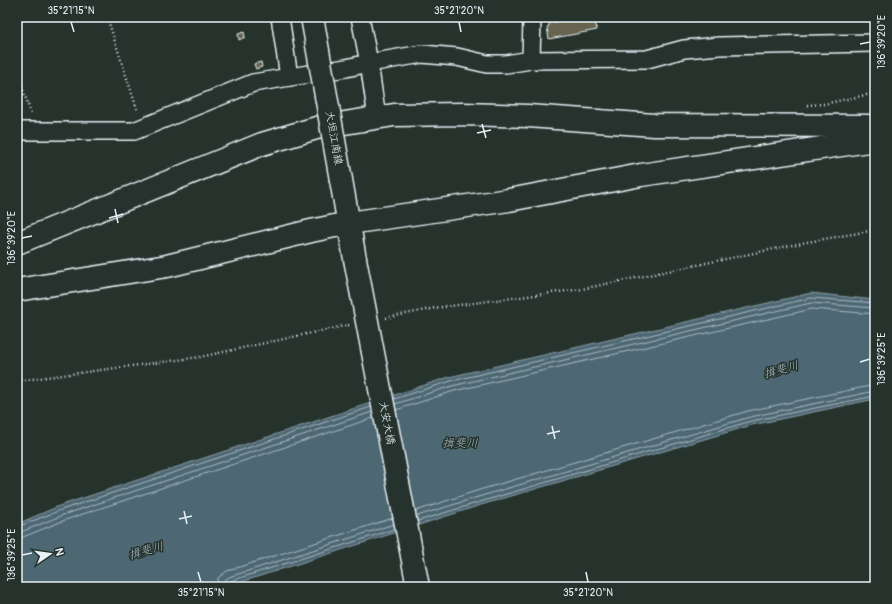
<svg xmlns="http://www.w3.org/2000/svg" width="892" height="604" font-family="Pangolin,'Klee One',sans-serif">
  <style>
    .water { fill: #4e6773; stroke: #8c9ea8 }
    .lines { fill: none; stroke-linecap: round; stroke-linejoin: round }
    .shore { stroke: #aabac3; stroke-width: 1 }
    .building { fill: #666450; stroke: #e8f1f8 }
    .street-casing { stroke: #e8f1f8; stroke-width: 20 }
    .secondary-casing { stroke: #e8f1f8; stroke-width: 25 }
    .path { stroke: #e8f1f8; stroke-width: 2.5; stroke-dasharray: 1 3; stroke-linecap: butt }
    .street { stroke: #26332d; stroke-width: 17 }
    .secondary { stroke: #26332d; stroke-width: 22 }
    .secondary-bridge-casing { stroke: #e8f1f8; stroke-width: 25; stroke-linecap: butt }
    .secondary-bridge { stroke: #26332d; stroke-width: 22 }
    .ticks { fill: none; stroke: #e8f1f8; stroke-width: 1.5 }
    .labels { text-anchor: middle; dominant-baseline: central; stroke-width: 3; stroke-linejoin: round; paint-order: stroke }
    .street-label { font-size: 11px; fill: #e8f1f8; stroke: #26332d }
    .water-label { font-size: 12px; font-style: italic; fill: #aabac3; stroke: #26332d }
    .neatline { fill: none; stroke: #e8f1f8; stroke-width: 1.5 }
    .ticks-label { font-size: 10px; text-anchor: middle; fill: #e8f1f8 }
  </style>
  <rect width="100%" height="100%" fill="#26332d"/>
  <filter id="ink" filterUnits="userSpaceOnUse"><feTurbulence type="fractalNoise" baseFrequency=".025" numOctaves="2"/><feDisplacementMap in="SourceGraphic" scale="8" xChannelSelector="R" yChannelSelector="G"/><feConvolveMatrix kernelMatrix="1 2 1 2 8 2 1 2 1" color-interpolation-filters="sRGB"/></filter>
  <g filter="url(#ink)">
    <polygon class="water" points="811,293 875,300 875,399 752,425 481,505 226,587 17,587 17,524 59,506 449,377"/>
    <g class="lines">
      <g class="shore">
        <polyline points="394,399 451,381 811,298 875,303"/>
        <polyline points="395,404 452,386 811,303 875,308"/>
        <polyline points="396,410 454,391 812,309 875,314"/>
        <polyline points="416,511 476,491 748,411 875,385"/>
        <polyline points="417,516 478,497 750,417 875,391"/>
        <polyline points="418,521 480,502 751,421 875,396"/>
        <polyline points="17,527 61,510 371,407"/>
        <polyline points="17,532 21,532 63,515 372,412"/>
        <polyline points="17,538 23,537 65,520 373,418"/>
        <polyline points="216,587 218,578 227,571 393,518"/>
        <polyline points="222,587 224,581 229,577 394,524"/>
        <polyline points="227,587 228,583 230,581 395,529"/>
      </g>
    </g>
    <g class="building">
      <polygon points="564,17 594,17 597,30 549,39 547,27 549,26 549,23 564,20"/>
      <polygon points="683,17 693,17 694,20 684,22"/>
      <polygon points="244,32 245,37 239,40 238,34"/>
      <polygon points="261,62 262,67 256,69 254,64"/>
    </g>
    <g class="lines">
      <g class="street-casing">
        <g id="street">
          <polyline points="280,17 289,77"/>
          <polyline points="531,60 647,59 684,49 720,46 875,43"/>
          <polyline points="377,118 369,63 422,54 457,57 487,64 506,64 531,60 532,17"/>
          <polyline points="17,131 134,131 253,83 346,68 369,63 360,17"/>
        </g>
      </g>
      <g class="secondary-casing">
        <g id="secondary">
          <polyline points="341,180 355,259"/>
          <polyline points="17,243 262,144 320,127 394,115 463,114 528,116 654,125 875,126"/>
          <polyline points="17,290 167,266 311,231 349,223 509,200 641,175 875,140"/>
        </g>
      </g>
      <g class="path">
        <polyline points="107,17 138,112"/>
        <polyline points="17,71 31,114"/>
        <polyline points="807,105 824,104 875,93"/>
        <polyline points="386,318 435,308 582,289 807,242 875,230"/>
        <polyline points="17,381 200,357 349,325"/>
      </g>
      <use href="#street" class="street"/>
      <use href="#secondary" class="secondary"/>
      <g class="secondary-bridge-casing">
        <g id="secondary-bridge">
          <polyline points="312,17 341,180"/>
          <polyline points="355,259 418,587"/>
        </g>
      </g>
      <use href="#secondary-bridge" class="secondary-bridge"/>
    </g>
  </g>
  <path class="ticks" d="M71,22L74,32M459,22L461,32M860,44L870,42M482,124L486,138M477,133L491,130M115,209L118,223M109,218L123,214M22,238L32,236M860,362L870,359M552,426L555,439M547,434L560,431M184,511L187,524M179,519L192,516M22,555L32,553M198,572L201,582M586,572L588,582"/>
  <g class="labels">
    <g class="street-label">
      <text transform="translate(334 138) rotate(80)">大垣江南線</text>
      <text transform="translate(387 423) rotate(79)">大安大橋</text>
    </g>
    <g class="water-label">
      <text transform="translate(781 370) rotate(-16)">揖斐川</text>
      <text x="460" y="443">揖斐川</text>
      <text transform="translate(146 551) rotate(-16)">揖斐川</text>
    </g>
  </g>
  <rect width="892" height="604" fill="none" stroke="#26332d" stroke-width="44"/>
  <g transform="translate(50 554) rotate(77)" stroke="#26332d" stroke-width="3" paint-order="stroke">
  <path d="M0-3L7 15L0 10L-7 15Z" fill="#e8f1f8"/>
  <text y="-6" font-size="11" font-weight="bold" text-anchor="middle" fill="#e8f1f8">N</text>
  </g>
  <rect x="22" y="22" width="848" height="560" class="neatline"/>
  <g class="ticks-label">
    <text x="71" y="14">35°21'15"N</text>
    <text x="459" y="14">35°21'20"N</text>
    <text transform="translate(881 42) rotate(-90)" y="4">136°39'20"E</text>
    <text transform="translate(11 238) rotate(-90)" y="4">136°39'20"E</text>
    <text transform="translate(881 359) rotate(-90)" y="4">136°39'25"E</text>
    <text transform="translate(11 555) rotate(-90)" y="4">136°39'25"E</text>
    <text x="201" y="596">35°21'15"N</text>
    <text x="588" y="596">35°21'20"N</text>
  </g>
</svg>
